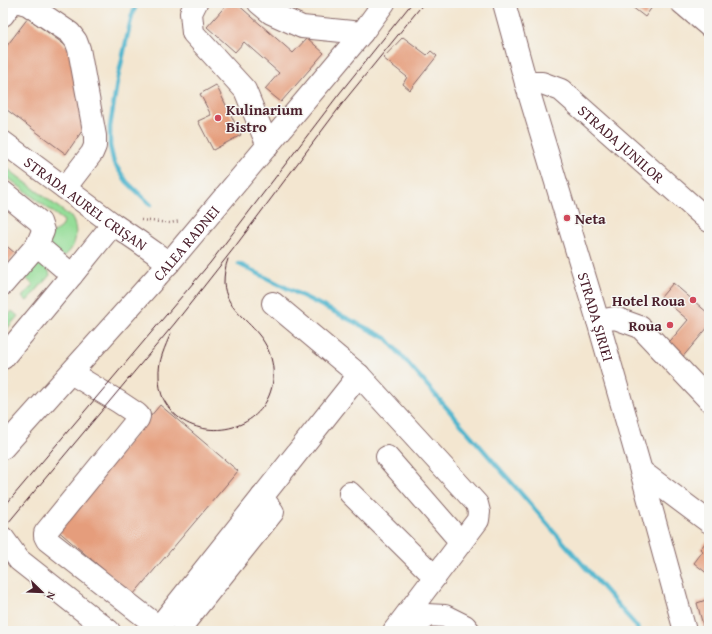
<svg xmlns="http://www.w3.org/2000/svg" width="712" height="634" font-family="'Gentium Book Plus',serif">
  <style>
    .green { fill: #95dd98; stroke: #707e62 }
    .lines { fill: none; stroke-linecap: round; stroke-linejoin: round }
    .stream { stroke: #4fb5cd; stroke-width: 4.5 }
    .building { fill: #e59d7c }
    .minor-casing { stroke: #856565; stroke-width: 24 }
    .major-casing { stroke: #856565; stroke-width: 24 }
    .path { stroke: #856565; stroke-width: 2.5; stroke-dasharray: 1 3; stroke-linecap: butt }
    .minor { stroke: #fff; stroke-width: 22 }
    .major { stroke: #fff; stroke-width: 22 }
    .tram { stroke: #4a1f2b; stroke-width: 1 }
    .poi-dot { fill: #d1495b; stroke: #f6f6f2; stroke-width: 1.5 }
    .labels { text-anchor: middle; dominant-baseline: central; stroke-width: 3; stroke-linejoin: round; paint-order: stroke }
    .poi-label { font-size: 15px; font-weight: bold; fill: #4a1f2b; stroke: #f6f6f2; text-anchor: start }
    .street-label { font-size: 15px; fill: #4a1f2b; stroke: #f6f6f2 }
  </style>
  <rect width="100%" height="100%" fill="#f6f6f2"/>
  <filter id="ink" filterUnits="userSpaceOnUse"><feTurbulence type="fractalNoise" baseFrequency=".025" numOctaves="2"/><feDisplacementMap in="SourceGraphic" scale="8" xChannelSelector="R" yChannelSelector="G"/><feConvolveMatrix kernelMatrix="1 2 1 2 8 2 1 2 1" color-interpolation-filters="sRGB"/></filter>
  <filter id="wash" filterUnits="userSpaceOnUse"><feTurbulence type="fractalNoise" baseFrequency=".012" numOctaves="4" result="noise"/><feDisplacementMap in="SourceGraphic" scale="16" xChannelSelector="R" yChannelSelector="G"/><feGaussianBlur stdDeviation="0.9" result="paint"/><feColorMatrix in="noise" values="0 0 0 0 0 0 0 0 0 0 0 0 0 0 0 0 0 1.4 0 .05"/><feComposite in="paint" operator="in"/></filter>
  <g filter="url(#wash)">
    <rect width="100%" height="100%" fill="#f3e6d0"/>
    <g class="green">
      <path d="M3,165L71,217C80,230 76,249 63,257L49,249L50,237L54,232L61,227L64,221L3,174Z"/>
      <path d="M35,263C44,263 48,267 50,275L27,301L22,297L33,285L25,277L24,273Z"/>
      <polygon points="12,311 18,316 3,333 3,321"/>
    </g>
    <g class="lines">
      <g class="stream">
        <polyline points="137,3 132,15 117,82 110,127 110,146 114,163 127,182 151,205"/>
        <polyline points="239,264 386,338 637,627 638,631"/>
      </g>
    </g>
    <g id="blocks">
      <g class="building">
        <polygon points="228,3 236,3 293,53 307,38 324,53 281,102 265,89 279,73 244,42 235,52 207,27"/>
        <polygon points="627,3 655,3 645,17"/>
        <polygon points="28,18 73,51 84,128 66,154 3,107 3,51"/>
        <polygon points="403,37 427,55 431,51 437,56 410,90 403,84 407,77 383,58"/>
        <polygon points="216,85 241,135 213,150 198,121 211,115 200,94"/>
        <polygon points="3,243 16,254 3,269"/>
        <polygon points="673,283 709,314 709,326 680,360 665,347 688,320 661,297"/>
        <polygon points="160,405 238,471 133,595 56,529"/>
        <polygon points="707,541 709,543 709,575 694,563 703,551 700,549"/>
        <polygon points="709,599 709,631 706,631 704,629 697,603"/>
      </g>
    </g>
  </g>
  <g filter="url(#ink)">
    <use href="#blocks" fill-opacity="0" stroke="#856565" stroke-width="1"/>
    <g class="lines">
      <g class="minor-casing">
        <g id="minor">
          <polyline points="23,3 27,4 70,33 76,41 79,49 95,136 95,146 92,153 65,188"/>
          <polyline points="196,3 191,13 193,33 245,90 268,146"/>
          <polyline points="259,3 271,13 302,27 362,33"/>
          <polyline points="682,3 709,26"/>
          <polyline points="3,15 10,5 14,3"/>
          <path id="s1" d="M526,83H542L561,90L709,221"/>
          <polyline points="3,192 40,222 43,231 37,245 72,275"/>
          <polyline points="3,284 37,245"/>
          <polyline points="273,303 359,375 477,504 479,512 478,520 394,631"/>
          <polyline points="598,321 615,318 640,327 709,400"/>
          <polyline points="3,358 72,275 113,224"/>
          <polyline points="71,373 119,402 137,414 139,416 138,419 45,533 45,536 47,540 157,626 162,623 359,375"/>
          <polyline points="387,457 461,542"/>
          <polyline points="641,471 709,522"/>
          <polyline points="350,493 435,577"/>
          <polyline points="183,631 185,622 273,512 262,497"/>
          <polyline points="414,631 426,615 445,616 465,626 469,631"/>
        </g>
      </g>
      <g class="major-casing">
        <g id="major">
          <path id="s2" d="M504,3L526,83L598,321L641,471L685,631"/>
          <path id="s3" d="M3,142L113,224L138,241L169,263"/>
          <path id="s4" d="M3,448L169,263L362,33L384,3"/>
          <polyline points="3,538 19,560 109,631"/>
        </g>
      </g>
      <polyline class="path" points="141,220 170,223 180,221"/>
      <use href="#minor" class="minor"/>
      <use href="#major" class="major"/>
      <g class="tram">
        <path d="M171,333C165,347 158,361 159,376C159,386 161,397 167,405C190,440 248,437 267,400C278,379 274,353 259,335C245,317 226,308 224,283C224,275 225,267 228,259"/>
        <polyline points="3,508 210,263 339,94 412,3"/>
        <polyline points="3,529 175,323 234,248 345,100 424,3"/>
      </g>
    </g>
  </g>
  <g class="poi-dot">
    <circle cx="218" cy="118" r="4"/>
    <circle cx="567" cy="218" r="4"/>
    <circle cx="693" cy="300" r="4"/>
    <circle cx="670" cy="325" r="4"/>
  </g>
  <g class="labels">
    <g class="poi-label">
      <text x="226" y="109">Kulinarium<tspan x="226" dy="17">Bistro</tspan></text>
      <text x="575" y="218">Neta</text>
      <text x="685" y="300" text-anchor="end">Hotel Roua</text>
      <text x="662" y="325" text-anchor="end">Roua</text>
    </g>
    <g class="street-label">
      <text stroke="none"><textPath href="#s1" startOffset="117">STRADA JUNILOR</textPath></text>
      <text stroke="none"><textPath href="#s3" startOffset="103">STRADA AUREL CRIȘAN</textPath></text>
      <text stroke="none"><textPath href="#s4" startOffset="275">CALEA RADNEI</textPath></text>
      <text stroke="none"><textPath href="#s2" startOffset="327">STRADA ȘIRIEI</textPath></text>
    </g>
  </g>
  <rect width="712" height="634" fill="none" stroke="#f6f6f2" stroke-width="16"/>
  <g transform="translate(42 592) rotate(113)" stroke="#f6f6f2" stroke-width="3" paint-order="stroke">
  <path d="M0-3L7 15L0 10L-7 15Z" fill="#4a1f2b"/>
  <text y="-6" font-size="11" font-weight="bold" text-anchor="middle" fill="#4a1f2b">N</text>
  </g>
</svg>
